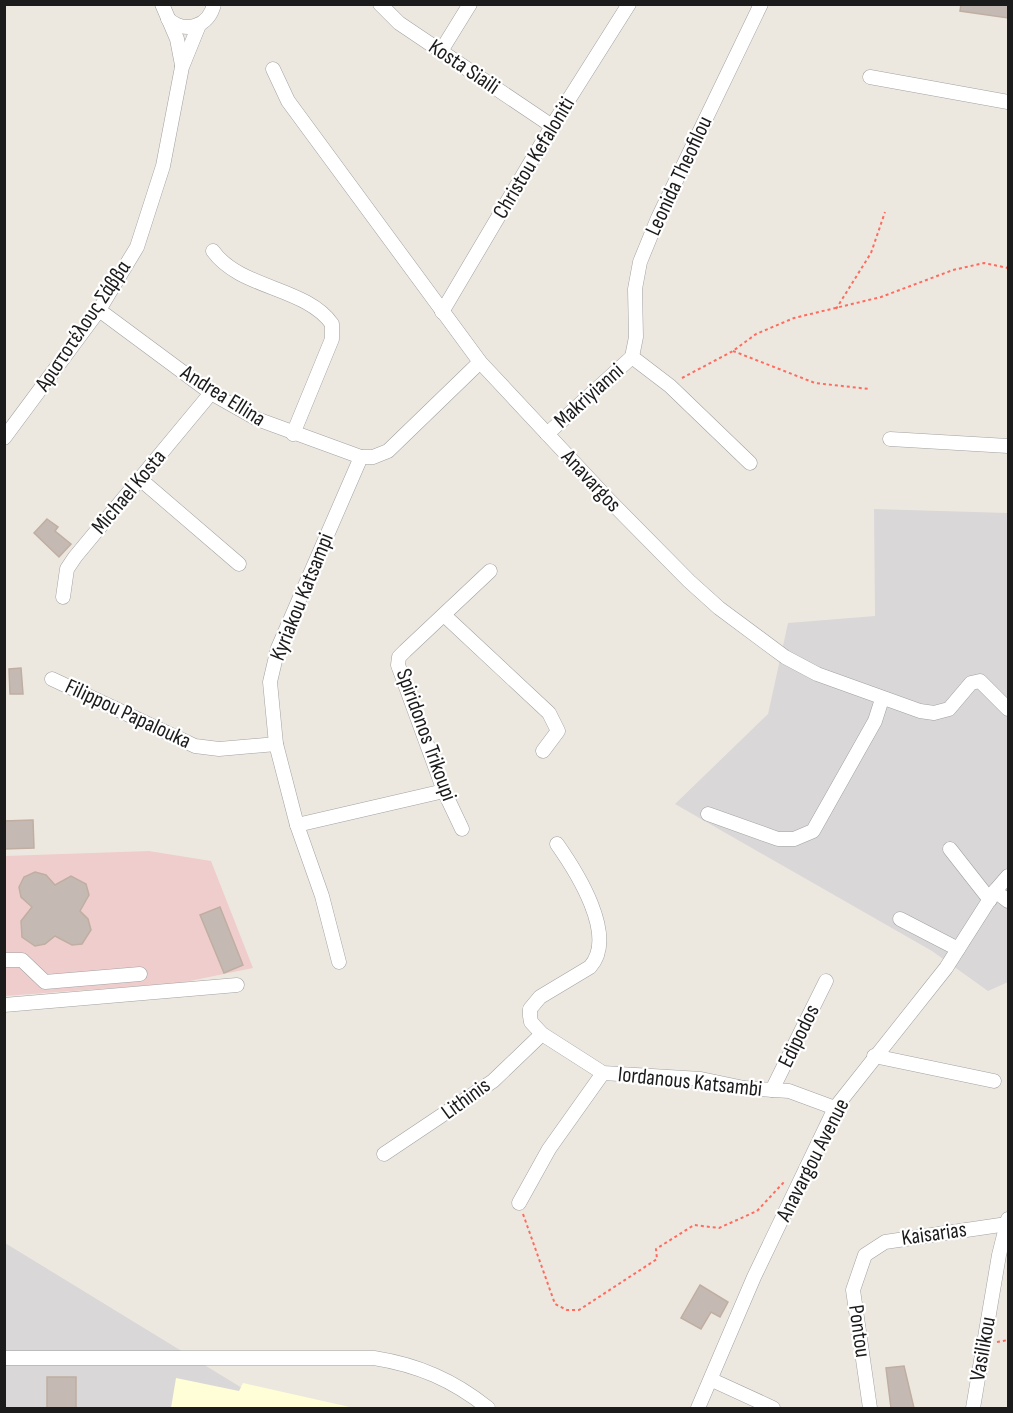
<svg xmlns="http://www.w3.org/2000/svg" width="1013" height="1413" font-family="'Sofia Sans Condensed',sans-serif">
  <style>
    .residential { fill: #d9d7d8 }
    .commercial { fill: #efcdcd }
    .education { fill: #fffed6 }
    .building { fill: #c5bab3; stroke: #bfaea1; stroke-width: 1.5 }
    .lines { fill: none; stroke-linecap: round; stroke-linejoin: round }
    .minor-casing { stroke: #a2a2a2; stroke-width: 15 }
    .path { stroke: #ff6b5f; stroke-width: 2; stroke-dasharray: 3 3; stroke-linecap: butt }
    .minor { stroke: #fff; stroke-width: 14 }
    .labels { text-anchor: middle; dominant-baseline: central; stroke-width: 4.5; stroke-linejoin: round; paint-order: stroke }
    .street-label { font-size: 22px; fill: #1b1b1b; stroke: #fff }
  </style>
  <rect width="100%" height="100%" fill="#ede8df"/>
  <g class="residential">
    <polygon points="874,509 1008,513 1008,982 988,991 932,951 675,804 768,714 788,623 875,616"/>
    <polygon points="5,1243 275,1408 5,1408"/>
  </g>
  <polygon class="commercial" points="149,851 211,861 253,968 180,983 5,996 4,856"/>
  <polygon class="education" points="176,1378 239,1391 243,1383 354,1408 171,1408"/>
  <g class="building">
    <polygon points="961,4 1008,4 1008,18 960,11"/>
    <polygon points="47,519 58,527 55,531 71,544 59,557 34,533"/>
    <polygon points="21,668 23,694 10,694 9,669"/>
    <polygon points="33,820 34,848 4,849 4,821"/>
    <polygon points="35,872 46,875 55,885 71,876 86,884 89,895 80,911 88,919 91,930 82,944 72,945 55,936 45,944 35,946 22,937 21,921 32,907 21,897 19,887 24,877"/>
    <polygon points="220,907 243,965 224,973 200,915"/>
    <polygon points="700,1285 728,1302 720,1317 711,1312 701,1329 681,1318"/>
    <polygon points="904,1366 914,1408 891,1408 886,1368"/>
    <rect x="47" y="1377" width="29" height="31"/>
  </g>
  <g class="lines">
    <g class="minor-casing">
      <g id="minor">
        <polyline points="162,4 177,39 182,65"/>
        <polyline points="380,4 399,23 552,126"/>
        <path d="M168,19C185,34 209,27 214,4"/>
        <polyline points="441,51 470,4"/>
        <polyline points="273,69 288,101 480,362 610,501 689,581 719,608 785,657 817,674 920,711 934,713 949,709 971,683 980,681 1008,709"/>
        <polyline points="870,77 1008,102"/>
        <path d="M213,251C240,289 306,287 332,324V339L293,434"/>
        <polyline points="99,310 211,393 257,419 361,457 373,457 388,451 480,362"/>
        <polyline points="442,312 552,126 629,4"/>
        <polyline points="632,357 636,337 635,289 640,262 658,218 761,4"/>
        <polyline points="632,357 670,386 750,463"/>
        <polyline points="547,434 632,357"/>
        <polyline points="4,438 99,310 137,247 163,166 182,67 199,25"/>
        <polyline points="890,439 1008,446"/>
        <polyline points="140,479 239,564"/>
        <polyline points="63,597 67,569 75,557 211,393"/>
        <polyline points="444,615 549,713 558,731 543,751"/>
        <polyline points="52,679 195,746 219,749 276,744"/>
        <polyline points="708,814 778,839 794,839 813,831 875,721 882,699"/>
        <polyline points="297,825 444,791"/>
        <polyline points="462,829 444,791 398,665 399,657 405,651 490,571"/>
        <path d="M557,844C576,871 618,936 590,967L540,997L530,1009V1016L531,1022L542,1034L603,1073L701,1079L744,1088L789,1091L835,1108"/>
        <polyline points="950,849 990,900"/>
        <polyline points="995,891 1008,901"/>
        <polyline points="900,919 958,949"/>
        <polyline points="4,960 22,960 45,982 140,974"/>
        <polyline points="339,962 322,896 297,825 276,744 270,682 278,648 361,457"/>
        <polyline points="4,1005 237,985"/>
        <polyline points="874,1056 994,1081"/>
        <polyline points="772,1090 826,981"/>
        <polyline points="384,1154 493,1081 542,1034"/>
        <polyline points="519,1203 549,1149 603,1073"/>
        <path d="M4,1358H374C418,1365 453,1380 488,1408"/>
        <polyline points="712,1380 773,1408"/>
        <polyline points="698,1408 754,1277 835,1108 946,968 995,891 1008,876"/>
        <polyline points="870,1408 853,1290 865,1255 885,1242 1007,1224"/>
        <polyline points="973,1408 999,1255 1008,1219"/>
      </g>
    </g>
    <g class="path">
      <polyline points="836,309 871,253 885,212"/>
      <polyline points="733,351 815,383 869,389"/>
      <polyline points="682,378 733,351 756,334 794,318 881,297 953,270 984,263 1008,268"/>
      <polyline points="523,1214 555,1304 567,1310 579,1310 657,1259 656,1249 694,1225 719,1228 757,1211 784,1182"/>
      <polyline points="997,1342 1008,1340"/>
    </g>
    <use href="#minor" class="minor"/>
  </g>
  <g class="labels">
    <g class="street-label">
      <text transform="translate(464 67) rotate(34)">Kosta Siaili</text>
      <text transform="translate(534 158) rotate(-59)">Christou Kefaloniti</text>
      <text transform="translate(679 176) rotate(-65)">Leonida Theofilou</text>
      <text transform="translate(83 326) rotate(-56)">Αριστοτέλους Σάββα</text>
      <text transform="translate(223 396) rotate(32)">Andrea Ellina</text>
      <text transform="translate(589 396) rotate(-42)">Makriyianni</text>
      <text transform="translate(591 481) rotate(47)">Anavargos</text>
      <text transform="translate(129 492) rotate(-50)">Michael Kosta</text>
      <text transform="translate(302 597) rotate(-68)">Kyriakou Katsampi</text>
      <text transform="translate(128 714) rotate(25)">Filippou Papalouka</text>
      <text transform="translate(426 735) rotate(70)">Spiridonos Trikoupi</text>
      <text transform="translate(799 1036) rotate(-64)">Edipodos</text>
      <text transform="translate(690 1082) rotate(6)">Iordanous Katsambi</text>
      <text transform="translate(466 1099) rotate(-36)">Lithinis</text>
      <text transform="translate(813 1160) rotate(-63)">Anavargou Avenue</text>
      <text transform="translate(934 1234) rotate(-8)">Kaisarias</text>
      <text transform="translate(859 1331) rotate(82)">Pontou</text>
      <text transform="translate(983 1349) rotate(-80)">Vasilikou</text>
    </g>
  </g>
  <rect width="1013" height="1413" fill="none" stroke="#1b1b1b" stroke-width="12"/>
</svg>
